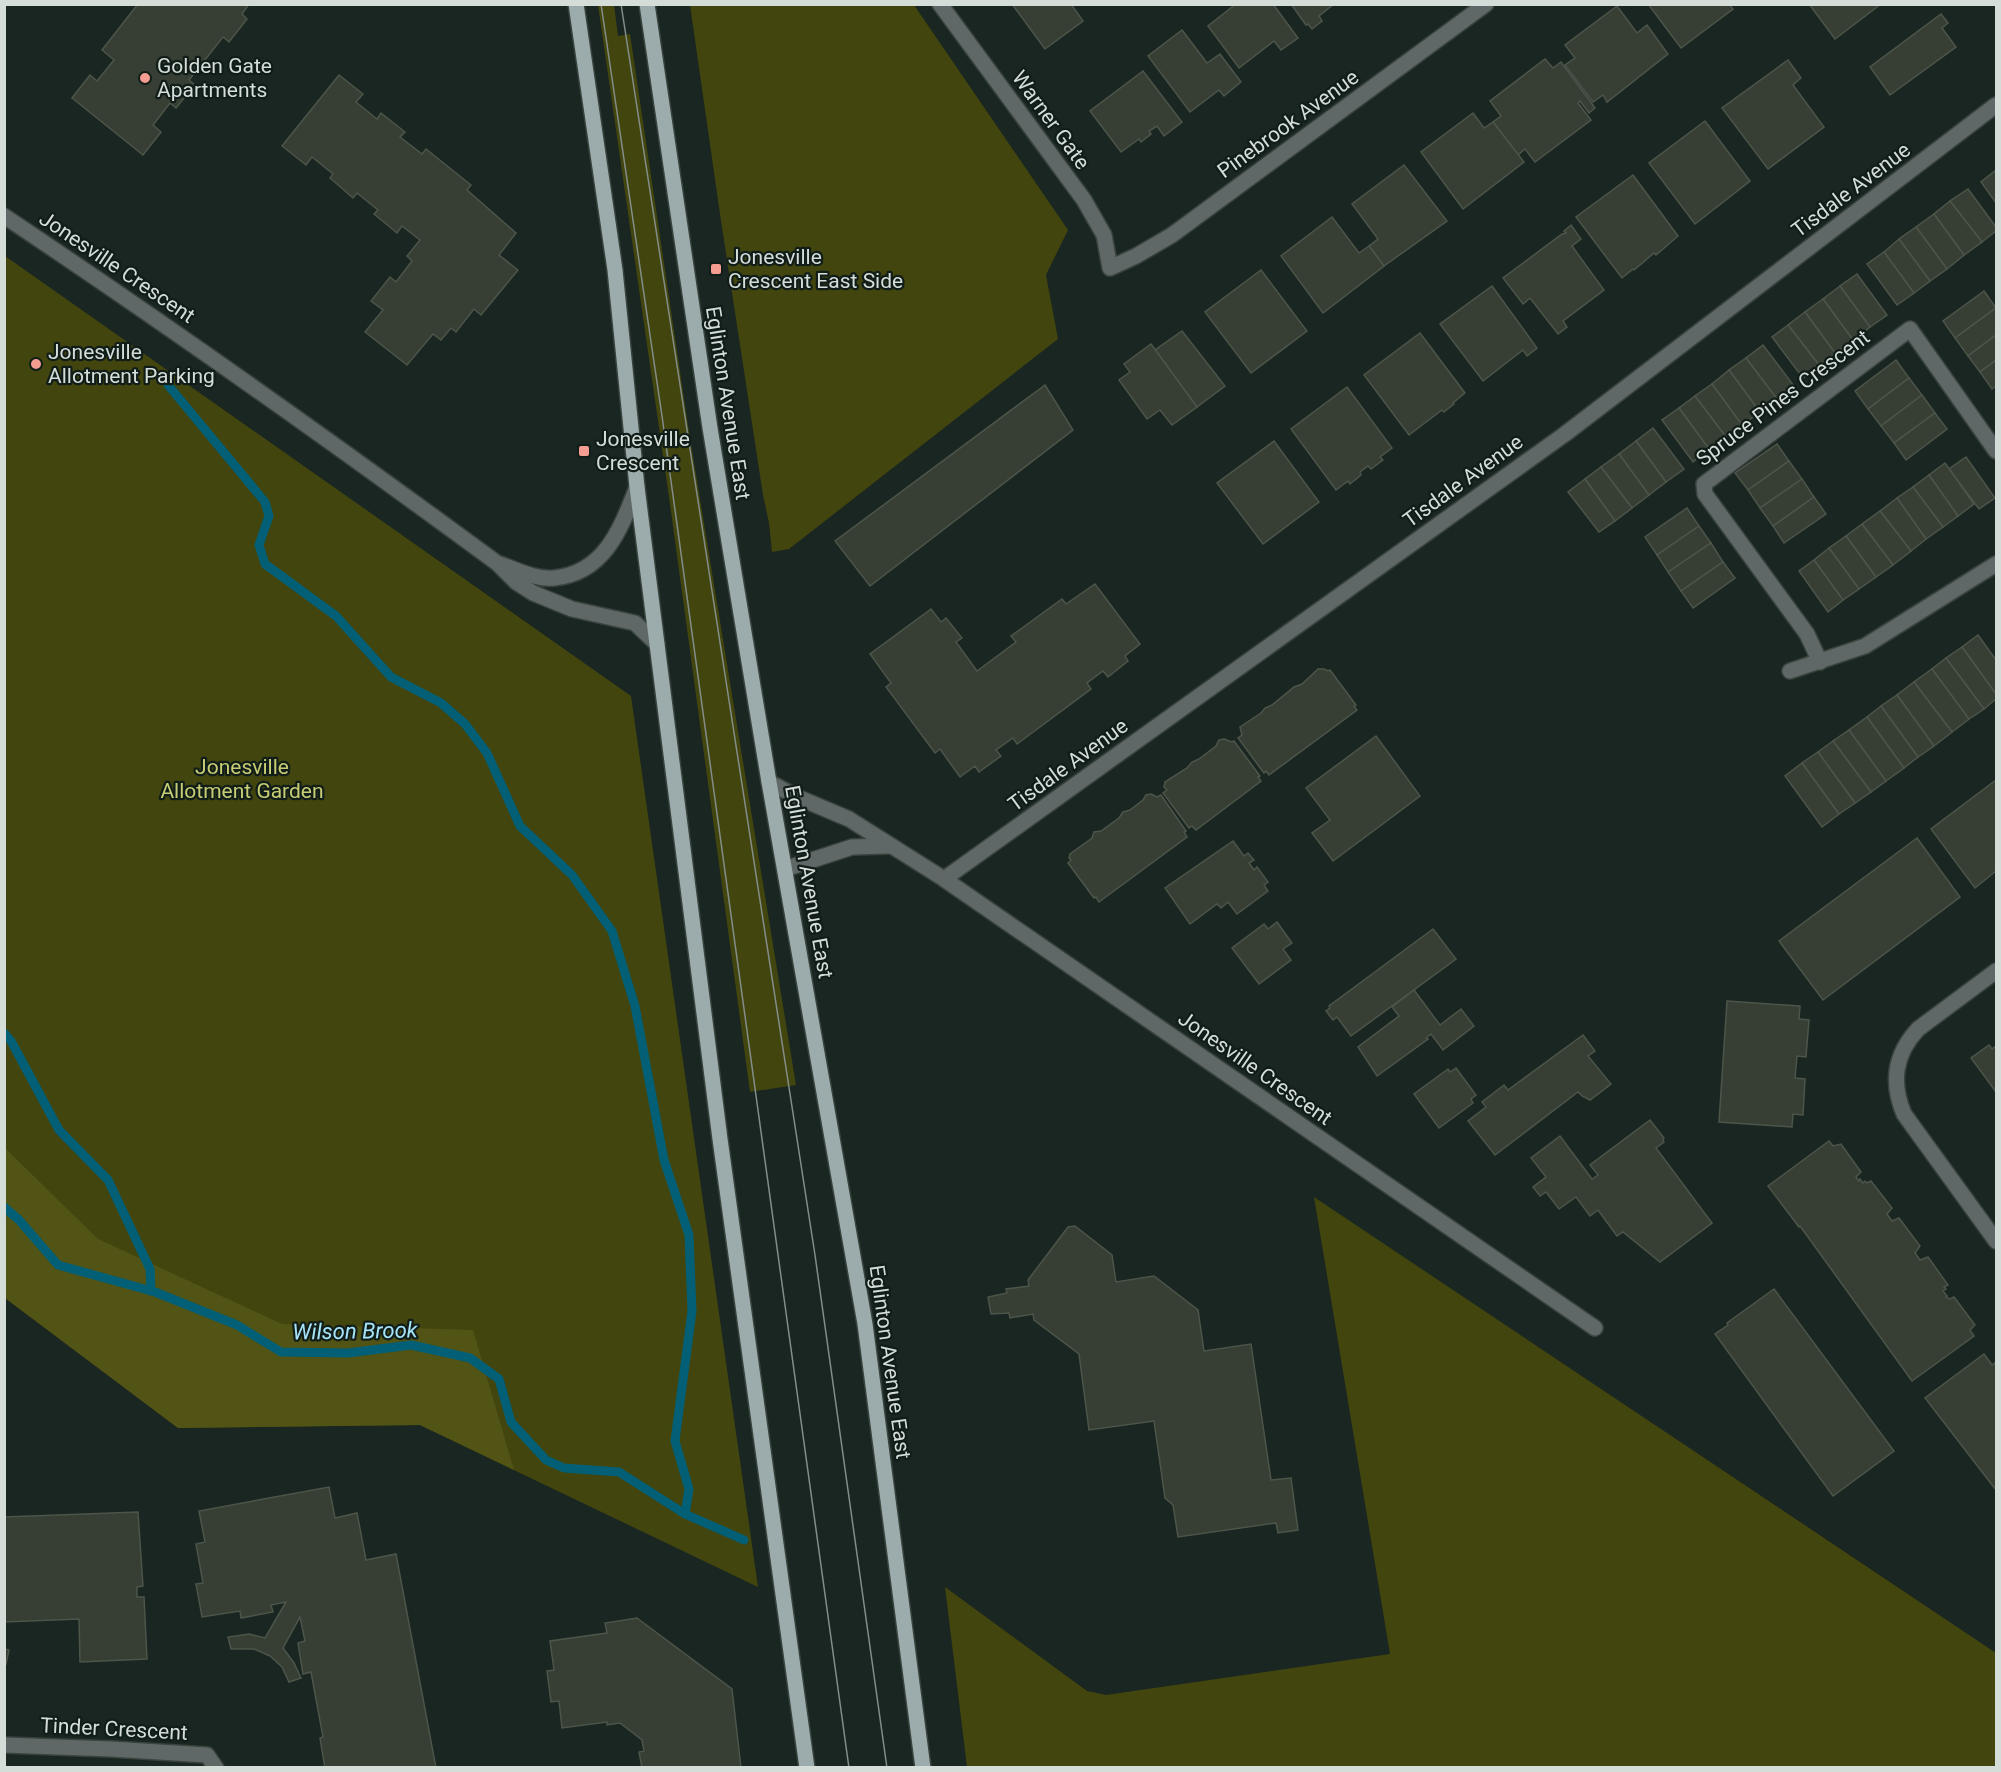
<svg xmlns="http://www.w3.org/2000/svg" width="2001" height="1772" font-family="Roboto,sans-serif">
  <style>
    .green { fill: #43450e }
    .forest { fill: #525416 }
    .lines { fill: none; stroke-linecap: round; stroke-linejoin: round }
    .stream { stroke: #025f75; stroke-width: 9 }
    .building { fill: #373f35; stroke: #4d554a; stroke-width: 1.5 }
    .minor-casing { stroke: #38433e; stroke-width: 18 }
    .major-casing { stroke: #38433e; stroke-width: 18 }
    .minor { stroke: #606767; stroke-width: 15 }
    .major { stroke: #9cabab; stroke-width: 15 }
    .tram { stroke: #838d89; stroke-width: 1.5 }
    .poi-dot { fill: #f59d90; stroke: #111d18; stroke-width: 2 }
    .labels { text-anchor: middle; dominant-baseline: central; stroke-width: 4.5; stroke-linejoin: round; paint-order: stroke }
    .poi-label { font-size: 21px; fill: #d5ddd9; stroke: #111d18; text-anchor: start }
    .street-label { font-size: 21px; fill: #d5ddd9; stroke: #111d18 }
    .park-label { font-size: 21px; fill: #c8cc74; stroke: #111d18 }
    .water-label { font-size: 22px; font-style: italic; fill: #a6e3f7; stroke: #111d18 }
  </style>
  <rect width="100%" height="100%" fill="#1a2621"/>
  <g class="green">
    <polygon points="598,5 614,5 618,36 630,34 689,432 796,1085 750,1092 670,504"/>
    <polygon points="690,5 914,5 1068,230 1046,275 1058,339 789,549 772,552 769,523 763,495 720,214"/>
    <polygon points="5,256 631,696 758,1587 420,1425 178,1428 5,1298"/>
    <polygon points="1314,1197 1996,1653 1996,1767 967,1767 945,1587 1087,1691 1106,1695 1390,1654"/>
  </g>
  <polygon class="forest" points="5,1148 98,1239 282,1324 473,1330 514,1470 420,1425 178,1428 5,1298"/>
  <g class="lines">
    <g class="stream">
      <polyline points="168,385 265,502 269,516 259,545 265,564 336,616 391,677 441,703 465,724 487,753 520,826 572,875 612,931 635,1006 664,1160 689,1235 692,1311 675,1441 689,1489 685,1514"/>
      <polyline points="4,1033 11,1041 59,1130 108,1180 150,1269 151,1291"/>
      <polyline points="4,1207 19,1220 58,1265 155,1292 237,1325 281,1352 348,1353 411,1345 470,1358 499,1379 511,1422 546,1460 564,1468 619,1472 685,1514 744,1540"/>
    </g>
  </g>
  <g class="building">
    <polygon points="138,4 249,4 242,14 247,19 229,42 223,37 189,80 195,85 176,108 170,103 153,125 161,132 143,155 72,98 90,75 97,81 114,60 102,50"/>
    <polygon points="1012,4 1071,4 1083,21 1045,49"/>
    <polygon points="1236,4 1273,4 1298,38 1281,50 1274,41 1239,68 1208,26"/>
    <polygon points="1291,4 1334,4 1319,16 1322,21 1312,29 1308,24 1306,25"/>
    <polygon points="1648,4 1729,4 1733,9 1681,48"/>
    <polygon points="1809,4 1881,4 1835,39"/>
    <polygon points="1617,6 1637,33 1647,25 1668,54 1607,102 1603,95 1593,102 1565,65 1575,58 1565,45"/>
    <polygon points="1941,14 1948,23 1942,28 1956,47 1890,95 1870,67"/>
    <polygon points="1182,30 1207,63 1220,54 1241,82 1224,96 1219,90 1190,112 1148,56"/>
    <polygon points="1545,59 1553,68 1561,62 1595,108 1589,113 1580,101 1578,103 1591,120 1535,162 1525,149 1518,155 1493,122 1501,116 1490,101"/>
    <polygon points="1788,60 1801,78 1793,85 1824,127 1768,169 1722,108"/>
    <polygon points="1143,71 1182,122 1164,136 1157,126 1149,131 1151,134 1141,142 1139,139 1121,152 1090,111"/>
    <polygon points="339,75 363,94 356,102 377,119 381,113 405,132 400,137 422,154 426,149 471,185 467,190 516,233 499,255 518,270 481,315 474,309 456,332 451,328 441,340 433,334 407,365 365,332 383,310 371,301 390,277 396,282 412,261 407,256 420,240 402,226 397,233 374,214 378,210 357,193 353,198 330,178 333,174 312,157 306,165 282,146"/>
    <polygon points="1473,113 1484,128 1493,122 1524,162 1463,209 1421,152"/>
    <polygon points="1705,121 1750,181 1695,224 1649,163"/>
    <polygon points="1404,165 1447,221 1384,266 1369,246 1378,239 1352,204"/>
    <polygon points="1996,170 1996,203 1981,182"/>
    <polygon points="1633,175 1678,236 1656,255 1654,253 1634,270 1633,269 1622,278 1576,217"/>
    <polygon points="1968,189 1996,227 1996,231 1982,242 1950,201"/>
    <polygon points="1950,201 1982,242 1964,255 1934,214"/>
    <polygon points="1934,214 1964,255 1947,269 1916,227"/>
    <polygon points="1332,217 1359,253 1369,246 1384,266 1323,313 1281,256"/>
    <polygon points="1571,225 1581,239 1572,246 1604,290 1563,321 1567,327 1558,334 1530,298 1523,304 1503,278 1562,234 1566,233 1564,231"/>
    <polygon points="1916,227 1947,269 1930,281 1899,239"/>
    <polygon points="1899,239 1930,281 1914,293 1884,252"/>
    <polygon points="1884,252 1914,293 1897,305 1867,264"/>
    <polygon points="1261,270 1307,331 1251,373 1205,312"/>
    <polygon points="1857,274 1887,315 1870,327 1840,286"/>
    <polygon points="1492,286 1537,348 1527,356 1523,350 1483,381 1440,324"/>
    <polygon points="1840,286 1870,327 1853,340 1823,299"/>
    <polygon points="1984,291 1996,308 1955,338 1943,321"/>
    <polygon points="1823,299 1853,340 1835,353 1805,312"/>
    <polygon points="1996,308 1996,335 1968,356 1955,338"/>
    <polygon points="1805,312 1835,353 1819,365 1788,325"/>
    <polygon points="1788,325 1819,365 1803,378 1772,337"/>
    <polygon points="1182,331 1225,386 1197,407 1155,350"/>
    <polygon points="1420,333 1465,393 1453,403 1454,404 1444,412 1442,410 1409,435 1364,375"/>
    <polygon points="1996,335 1996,360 1980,372 1968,356"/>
    <polygon points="1151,344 1197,407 1172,425 1160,410 1147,419 1119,380 1130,372 1124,364"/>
    <polygon points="1763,345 1794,386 1777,399 1746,358"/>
    <polygon points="1746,358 1777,399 1760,412 1729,370"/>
    <polygon points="1896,360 1909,378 1868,409 1855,391"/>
    <polygon points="1996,360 1996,386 1992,389 1980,372"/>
    <polygon points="1729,370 1760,412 1742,425 1712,384"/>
    <polygon points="1909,378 1922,395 1881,426 1868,409"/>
    <polygon points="1712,384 1742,425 1726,437 1695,396"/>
    <polygon points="1045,385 1073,430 870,586 835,541"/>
    <polygon points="1347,387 1392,448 1380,457 1383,460 1371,469 1368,466 1360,472 1361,475 1350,484 1348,481 1336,490 1291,429"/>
    <polygon points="1922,395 1935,413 1894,443 1881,426"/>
    <polygon points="1695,396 1726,437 1709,449 1679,408"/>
    <polygon points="1679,408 1709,449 1693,462 1662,420"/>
    <polygon points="1935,413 1947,429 1906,460 1894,443"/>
    <polygon points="1653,428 1684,469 1666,482 1636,441"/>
    <polygon points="1274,441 1319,502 1263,544 1217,483"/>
    <polygon points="1636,441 1666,482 1649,495 1619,454"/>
    <polygon points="1777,444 1789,461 1748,490 1735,473"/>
    <polygon points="1619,454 1649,495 1632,508 1601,467"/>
    <polygon points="1966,457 1995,498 1979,509 1949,469"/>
    <polygon points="1789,461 1802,479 1760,508 1748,490"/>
    <polygon points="1945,463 1974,504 1958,516 1929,475"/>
    <polygon points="1601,467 1632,508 1615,521 1585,479"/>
    <polygon points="1929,475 1958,516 1943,527 1913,487"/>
    <polygon points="1585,479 1615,521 1599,532 1568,492"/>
    <polygon points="1802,479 1814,497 1773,526 1760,508"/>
    <polygon points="1913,487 1943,527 1926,539 1897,498"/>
    <polygon points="1814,497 1826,514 1784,543 1773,526"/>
    <polygon points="1897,498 1926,539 1911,551 1880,511"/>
    <polygon points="1687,508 1699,526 1657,555 1645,537"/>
    <polygon points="1880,511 1911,551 1893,565 1862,524"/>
    <polygon points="1862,524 1893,565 1876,577 1846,536"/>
    <polygon points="1699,526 1711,543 1668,572 1657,555"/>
    <polygon points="1846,536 1876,577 1859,589 1829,548"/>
    <polygon points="1711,543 1723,562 1681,591 1668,572"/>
    <polygon points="1829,548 1859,589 1843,600 1814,560"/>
    <polygon points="1814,560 1843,600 1828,612 1799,571"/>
    <polygon points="1723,562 1735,578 1693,608 1681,591"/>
    <polygon points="1095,584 1140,644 1125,656 1128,661 1108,677 1103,671 1087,683 1091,689 1017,744 1013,738 996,750 1001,756 979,772 975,766 960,777 940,749 935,753 886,687 891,683 870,654 931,609 941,622 946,618 962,638 956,642 977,671 1016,642 1011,636 1062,599 1066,604"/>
    <polygon points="1978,635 1996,660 1996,694 1962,647"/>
    <polygon points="1962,647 1996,694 1996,699 1984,709 1946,658"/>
    <polygon points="1946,658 1984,709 1969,719 1932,669"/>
    <polygon points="1318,669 1324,669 1328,671 1330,670 1356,705 1354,706 1357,710 1269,775 1266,771 1264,773 1238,738 1242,735 1240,727 1261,713 1265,708 1272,705 1294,687 1302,684"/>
    <polygon points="1932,669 1969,719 1952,732 1914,682"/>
    <polygon points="1914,682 1952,732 1934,746 1897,695"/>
    <polygon points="1897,695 1934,746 1918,757 1881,706"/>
    <polygon points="1881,706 1918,757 1904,768 1867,717"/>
    <polygon points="1867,717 1904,768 1886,781 1849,730"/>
    <polygon points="1849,730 1886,781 1871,792 1833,741"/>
    <polygon points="1376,736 1420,796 1333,861 1312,833 1330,820 1306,788"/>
    <polygon points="1224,739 1232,742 1234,741 1260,776 1258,777 1261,781 1196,830 1192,826 1189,828 1163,793 1167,790 1164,787 1165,782 1187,768 1192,762 1199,759 1216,746 1219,740"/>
    <polygon points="1833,741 1871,792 1855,803 1818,752"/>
    <polygon points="1818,752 1855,803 1839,814 1802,763"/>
    <polygon points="1802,763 1839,814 1822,827 1785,776"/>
    <polygon points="1996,780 1996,871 1975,888 1931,829"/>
    <polygon points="1151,794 1157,797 1161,795 1186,831 1184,832 1187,837 1099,902 1096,897 1094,898 1068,863 1071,860 1069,858 1070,854 1092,838 1094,832 1101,831 1119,818 1123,812 1130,810 1143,800 1146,795"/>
    <polygon points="1917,838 1960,897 1823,1000 1779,941"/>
    <polygon points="1233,841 1244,856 1248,853 1254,860 1249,863 1254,870 1257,867 1268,882 1264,885 1268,891 1237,914 1228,902 1221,908 1217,904 1190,924 1165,888"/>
    <polygon points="1277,922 1292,943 1283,949 1291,960 1259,984 1232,948 1264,924 1268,929"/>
    <polygon points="1433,929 1456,959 1351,1036 1337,1017 1333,1020 1326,1011 1330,1008 1329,1006"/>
    <polygon points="1414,990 1440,1025 1461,1009 1474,1026 1443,1050 1431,1034 1426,1038 1428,1039 1377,1076 1358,1047 1399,1016 1392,1007"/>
    <polygon points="1727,1001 1800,1006 1799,1019 1809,1020 1806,1057 1797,1056 1795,1078 1805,1079 1803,1115 1793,1114 1792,1127 1719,1122"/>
    <polygon points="1583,1035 1595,1051 1588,1056 1611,1084 1590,1100 1582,1096 1578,1092 1495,1155 1468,1121 1486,1107 1482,1102 1504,1085 1508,1090"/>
    <polygon points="1989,1045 1992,1049 1996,1046 1996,1092 1971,1058"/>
    <polygon points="1456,1068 1476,1095 1471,1099 1473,1103 1439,1128 1414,1094 1448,1069 1450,1072"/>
    <polygon points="1650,1120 1664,1138 1663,1140 1664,1142 1656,1148 1712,1223 1660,1262 1623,1232 1617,1236 1598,1210 1590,1216 1576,1197 1559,1209 1546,1192 1540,1196 1533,1187 1546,1177 1531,1158 1560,1136 1592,1179 1598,1175 1590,1165"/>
    <polygon points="1829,1141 1833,1146 1841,1144 1861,1172 1856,1177 1859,1181 1860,1179 1863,1183 1865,1181 1867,1183 1871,1181 1892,1208 1887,1214 1892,1221 1899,1218 1920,1246 1915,1253 1920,1260 1928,1257 1948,1285 1944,1287 1946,1289 1943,1291 1947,1296 1946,1297 1950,1299 1954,1297 1975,1325 1970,1330 1974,1336 1912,1381 1800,1226 1799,1227 1768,1186"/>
    <polygon points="1075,1226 1112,1255 1116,1282 1154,1276 1198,1310 1204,1351 1251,1344 1271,1480 1291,1478 1298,1530 1278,1533 1276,1523 1178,1537 1173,1505 1165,1498 1154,1421 1089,1430 1079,1354 1034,1320 1033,1314 1010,1318 1009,1313 991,1314 988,1297 1007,1293 1006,1289 1029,1286 1028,1280 1068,1227"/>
    <polygon points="1774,1289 1894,1451 1833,1496 1715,1334 1728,1325 1727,1323"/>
    <polygon points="1984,1354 1992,1365 1996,1362 1996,1490 1925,1398"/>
    <polygon points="329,1487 335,1518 357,1513 366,1560 396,1554 436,1768 325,1768 320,1738 323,1737 311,1672 303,1674 298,1643 305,1641 300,1617 283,1648 294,1663 301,1678 289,1682 282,1667 270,1656 254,1649 231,1649 228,1637 249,1634 265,1638 286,1602 271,1605 273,1612 241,1618 240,1611 202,1617 196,1584 203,1583 196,1544 205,1542 199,1511"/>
    <polygon points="138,1512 143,1586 137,1587 137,1597 144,1597 147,1659 80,1662 79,1619 4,1622 4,1517"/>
    <polygon points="637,1618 732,1689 741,1768 642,1768 639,1752 644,1751 642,1740 620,1723 607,1725 607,1722 562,1728 559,1701 551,1702 547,1671 554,1670 550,1641 607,1633 605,1623"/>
    <polygon points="4,1649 9,1650 6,1664 4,1663"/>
  </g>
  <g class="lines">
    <g class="minor-casing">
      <g id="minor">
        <polyline points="940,4 1084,200 1104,235 1110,268 1136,256 1172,235 1486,4"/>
        <path d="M4,216C172,328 335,444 497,563L516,582L533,593L572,609L635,623L657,644"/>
        <path d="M500,564C517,570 536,580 554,578C605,573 621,528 637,487"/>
        <polyline points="1820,662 1807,634 1705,494 1704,484 1910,329 1996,451"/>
        <polyline points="1790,671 1865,646 1996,564"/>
        <polyline points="769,782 797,797 849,819 944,879 1595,1328"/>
        <polyline points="785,869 852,847 889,846"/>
        <polyline points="944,879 1565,434 1996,105"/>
        <path d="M1996,971L1918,1029C1894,1055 1891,1083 1904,1114L1996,1241"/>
        <polyline points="4,1745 111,1749 207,1755 216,1768"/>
      </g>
    </g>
    <g class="major-casing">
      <g id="major">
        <polyline points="576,4 615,270 637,487 720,1139 807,1768"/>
        <polyline points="647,4 710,428 769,782 865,1324 923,1768"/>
      </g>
    </g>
    <use href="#minor" class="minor"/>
    <use href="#major" class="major"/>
    <g class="tram">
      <polyline points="601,4 662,416 849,1768"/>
      <polyline points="621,4 815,1255 887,1768"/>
    </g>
  </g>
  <g class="poi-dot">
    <circle cx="145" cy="78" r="6"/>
    <rect x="710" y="263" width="12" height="12" rx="3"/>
    <circle cx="36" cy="364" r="6"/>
    <rect x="578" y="445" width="12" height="12" rx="3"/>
  </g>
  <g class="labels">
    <g class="poi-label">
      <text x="157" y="66">Golden Gate<tspan x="157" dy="24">Apartments</tspan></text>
      <text x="728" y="257">Jonesville<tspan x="728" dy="24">Crescent East Side</tspan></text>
      <text x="48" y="352">Jonesville<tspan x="48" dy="24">Allotment Parking</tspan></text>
      <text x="596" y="439">Jonesville<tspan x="596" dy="24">Crescent</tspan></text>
    </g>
    <g class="street-label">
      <text transform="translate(1051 120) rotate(54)">Warner Gate</text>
      <text transform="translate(1288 124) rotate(-36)">Pinebrook Avenue</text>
      <text transform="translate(1851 190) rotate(-37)">Tisdale Avenue</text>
      <text transform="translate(117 267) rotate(34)">Jonesville Crescent</text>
      <text transform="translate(1783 398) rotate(-37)">Spruce Pines Crescent</text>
      <text transform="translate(728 403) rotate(81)">Eglinton Avenue East</text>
      <text transform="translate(1463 481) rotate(-36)">Tisdale Avenue</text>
      <text transform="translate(1068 765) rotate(-36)">Tisdale Avenue</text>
      <text transform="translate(809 882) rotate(80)">Eglinton Avenue East</text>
      <text transform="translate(1255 1068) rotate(35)">Jonesville Crescent</text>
      <text transform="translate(890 1362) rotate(82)">Eglinton Avenue East</text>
      <text transform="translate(114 1729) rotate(3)">Tinder Crescent</text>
    </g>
    <g class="park-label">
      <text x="242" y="767">Jonesville<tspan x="242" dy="24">Allotment Garden</tspan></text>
    </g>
    <g class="water-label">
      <text transform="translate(355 1331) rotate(-1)">Wilson Brook</text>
    </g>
  </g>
  <rect width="2001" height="1772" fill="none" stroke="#d5ddd9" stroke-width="12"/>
</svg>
